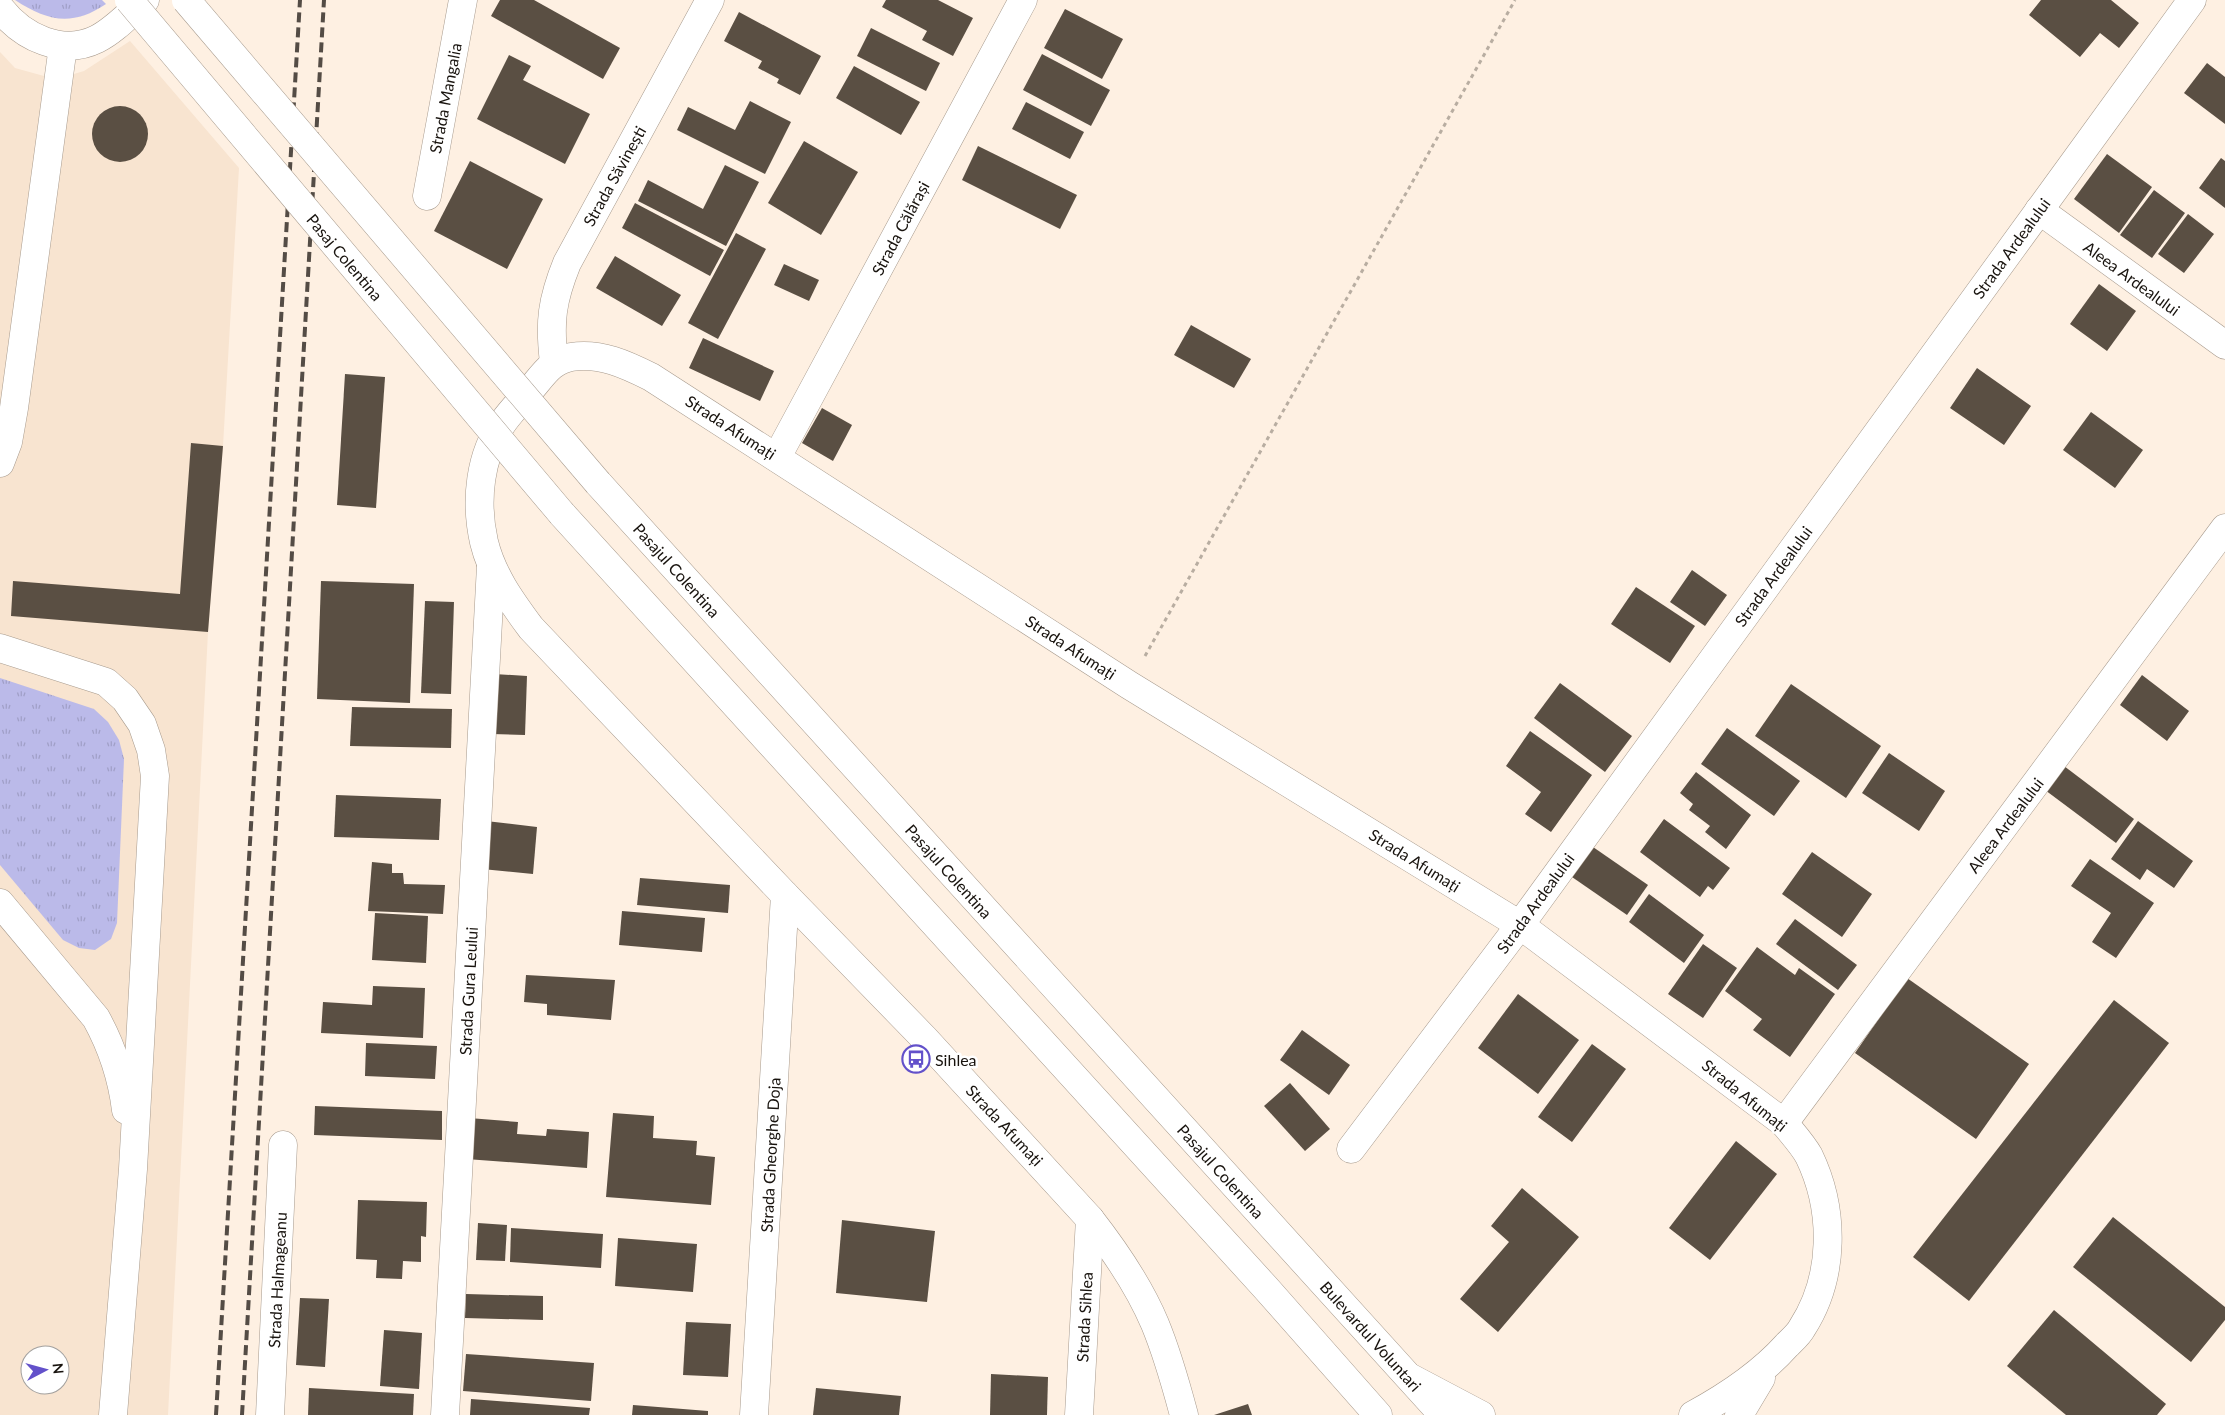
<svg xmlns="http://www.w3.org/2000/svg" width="2225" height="1415" font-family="Lato,sans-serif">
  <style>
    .built { fill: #f8e4d0; fill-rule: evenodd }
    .grass { fill: url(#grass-tufts) }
    .building { fill: #5a4f43 }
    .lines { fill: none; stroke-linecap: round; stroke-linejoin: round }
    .minor-casing { stroke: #a79a8d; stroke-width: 29 }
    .trunk-casing { stroke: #a79a8d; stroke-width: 29 }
    .path { stroke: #b8ada1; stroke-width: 3; stroke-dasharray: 4 4; stroke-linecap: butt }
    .minor { stroke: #fff; stroke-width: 28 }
    .trunk { stroke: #fff; stroke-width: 28 }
    .rail { stroke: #544c45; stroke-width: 4; stroke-dasharray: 10 5; stroke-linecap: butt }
    .trunk-bridge-casing { stroke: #a79a8d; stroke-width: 29; stroke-linecap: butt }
    .trunk-bridge { stroke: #fff; stroke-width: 28 }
    .labels { text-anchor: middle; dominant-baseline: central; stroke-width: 5; stroke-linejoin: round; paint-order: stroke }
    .street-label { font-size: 16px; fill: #18130e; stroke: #fff }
    .poi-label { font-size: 16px; fill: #18130e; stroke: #fff; text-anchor: start }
  </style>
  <defs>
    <pattern id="grass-tufts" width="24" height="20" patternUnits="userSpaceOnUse" patternTransform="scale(1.25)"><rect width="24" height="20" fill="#bbbae9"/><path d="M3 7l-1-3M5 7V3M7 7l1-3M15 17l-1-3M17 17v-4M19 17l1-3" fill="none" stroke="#a09fc7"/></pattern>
  </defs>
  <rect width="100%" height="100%" fill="#fef0e2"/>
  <path class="built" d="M130,41L239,168L223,446L208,632L168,1415H0V52L15,68L44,76H67L84,71ZM30,1355H60V1385H30Z"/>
  <g class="grass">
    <path d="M15,0H102L106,4C72,27 47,21 15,0Z"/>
    <polygon points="0,678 94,709 108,722 119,740 124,759 117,923 111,939 95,950 79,948 63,940 0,865"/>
  </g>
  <g class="building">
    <polygon points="500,0 534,0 620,48 603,79 491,16"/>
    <polygon points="886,0 938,0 973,18 953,56 922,40 927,31 882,7"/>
    <polygon points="2041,0 2111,0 2139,23 2119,48 2100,33 2080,57 2029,15"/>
    <polygon points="1065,9 1123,39 1102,79 1044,48"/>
    <polygon points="739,12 821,56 800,95 777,83 779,79 758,68 762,61 724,41"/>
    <polygon points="871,28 940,63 926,91 857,56"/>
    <polygon points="1042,54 1110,90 1091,126 1023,90"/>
    <polygon points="509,55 531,66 523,80 590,114 565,164 477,119"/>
    <polygon points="2207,63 2225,77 2225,124 2184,93"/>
    <polygon points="854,66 920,102 901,135 836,98"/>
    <polygon points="750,101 791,122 765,174 677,130 688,107 735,130"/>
    <polygon points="1026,102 1084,132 1070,159 1012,129"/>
    <circle cx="120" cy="134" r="28"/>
    <polygon points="804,141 858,172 821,235 768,203"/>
    <polygon points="978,146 1077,195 1060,229 962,180"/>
    <polygon points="2107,154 2152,187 2119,233 2074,199"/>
    <polygon points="2221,158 2225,161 2225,208 2199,188"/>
    <polygon points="470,161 543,199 507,269 434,231"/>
    <polygon points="725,165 759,182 726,246 638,201 648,180 703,209"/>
    <polygon points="2154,190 2185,213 2152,258 2120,235"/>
    <polygon points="635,203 724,250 710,276 622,228"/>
    <polygon points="2188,214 2214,234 2184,273 2158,254"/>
    <polygon points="736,233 766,249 718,339 688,323"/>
    <polygon points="615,256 681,295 662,326 596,288"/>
    <polygon points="784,264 819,280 809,301 774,285"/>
    <polygon points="2099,284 2136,311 2107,351 2070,324"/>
    <polygon points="1191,325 1251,359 1234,388 1174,355"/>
    <polygon points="703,338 774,371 760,401 689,368"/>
    <polygon points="1977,368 2031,406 2004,445 1950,408"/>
    <polygon points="345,374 385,377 376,508 337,505"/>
    <polygon points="822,408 852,425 833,461 802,443"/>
    <polygon points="2091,412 2143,450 2115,488 2063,450"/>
    <polygon points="191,443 223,446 208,632 11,616 13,581 180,594"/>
    <polygon points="1692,570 1727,595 1705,626 1670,602"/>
    <polygon points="321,581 414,584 410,703 317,699"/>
    <polygon points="1636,587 1695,626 1670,663 1611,624"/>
    <polygon points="425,601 454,602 451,694 421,693"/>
    <polygon points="494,674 527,676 525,735 492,734"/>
    <polygon points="2142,675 2189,711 2167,741 2120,705"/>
    <polygon points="1560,683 1632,736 1605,772 1534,718"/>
    <polygon points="1791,684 1881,746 1846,798 1755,736"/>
    <polygon points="352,707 452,709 451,748 350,746"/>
    <polygon points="1727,728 1800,781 1774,816 1701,764"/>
    <polygon points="1530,731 1592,775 1551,832 1525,814 1541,792 1506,766"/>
    <polygon points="1889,753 1945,791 1919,831 1862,793"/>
    <polygon points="2064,766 2134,819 2116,843 2045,790"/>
    <polygon points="1696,772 1751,815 1726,849 1705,832 1710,826 1689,810 1693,804 1680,793"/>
    <polygon points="336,795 441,799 439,840 334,837"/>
    <polygon points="1664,819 1730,868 1713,890 1708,886 1700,897 1640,852"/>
    <polygon points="486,821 537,827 533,874 482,869"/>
    <polygon points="2138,821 2193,861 2174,888 2147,869 2140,880 2111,859"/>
    <polygon points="1593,847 1648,885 1627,915 1572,877"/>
    <polygon points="1812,852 1872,894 1842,937 1782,894"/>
    <polygon points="2090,859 2154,903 2116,958 2092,942 2111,913 2071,886"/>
    <polygon points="372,862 392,864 392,873 403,873 404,884 445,885 443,914 368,911"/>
    <polygon points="640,878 730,885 728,913 637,905"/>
    <polygon points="1649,894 1704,935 1684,963 1629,922"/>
    <polygon points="622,911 705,918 702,952 619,945"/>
    <polygon points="375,913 428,916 426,963 372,960"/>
    <polygon points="1795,919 1857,965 1838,990 1776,944"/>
    <polygon points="1703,944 1737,968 1703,1018 1668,994"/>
    <polygon points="1757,947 1795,975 1799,968 1835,994 1790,1057 1753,1030 1762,1019 1725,991"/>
    <polygon points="526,975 615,980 611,1020 547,1015 547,1004 524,1002"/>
    <polygon points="1907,978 2029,1064 1976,1139 1855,1053"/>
    <polygon points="373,986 425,988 423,1038 321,1033 323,1002 372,1005"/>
    <polygon points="1518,994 1579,1040 1538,1094 1478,1048"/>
    <polygon points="2114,1000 2169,1043 1969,1301 1913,1257"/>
    <polygon points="1302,1030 1350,1065 1329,1095 1280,1060"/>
    <polygon points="366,1043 437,1046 435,1079 365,1076"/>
    <polygon points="1592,1044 1626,1069 1572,1142 1538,1117"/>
    <polygon points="1290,1083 1330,1129 1305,1151 1264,1106"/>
    <polygon points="315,1106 442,1111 442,1140 314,1135"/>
    <polygon points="613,1113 654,1116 653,1138 697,1141 696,1155 715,1157 711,1205 606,1197"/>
    <polygon points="469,1118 518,1122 517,1134 546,1136 547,1129 589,1132 587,1168 466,1159"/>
    <polygon points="1736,1141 1777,1174 1710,1260 1669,1228"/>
    <polygon points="1522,1188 1579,1237 1498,1332 1460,1299 1509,1242 1491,1226"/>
    <polygon points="358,1200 427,1202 426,1237 421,1236 421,1262 403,1261 402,1279 376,1278 377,1260 356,1259"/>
    <polygon points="2113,1217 2225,1307 2225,1320 2191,1362 2073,1267"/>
    <polygon points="842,1220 935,1231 927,1302 836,1293"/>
    <polygon points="478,1223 507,1225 505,1261 476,1260"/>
    <polygon points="511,1228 603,1234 601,1268 510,1262"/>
    <polygon points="618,1238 697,1244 693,1292 615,1286"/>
    <polygon points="466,1294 543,1296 543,1320 465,1318"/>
    <polygon points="300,1298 329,1299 325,1367 296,1365"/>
    <polygon points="2054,1310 2166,1404 2157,1415 2066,1415 2007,1366"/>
    <polygon points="686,1322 731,1324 728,1377 683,1375"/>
    <polygon points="384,1330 422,1333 419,1389 380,1386"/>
    <polygon points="466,1354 594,1363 591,1401 463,1391"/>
    <polygon points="991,1374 1048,1377 1047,1415 990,1415"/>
    <polygon points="309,1388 414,1394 413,1415 308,1415"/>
    <polygon points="816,1388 901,1396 899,1415 813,1415"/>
    <polygon points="471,1399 590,1408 589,1415 470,1415"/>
    <polygon points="1248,1404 1252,1415 1214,1415"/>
    <polygon points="633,1405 708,1411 708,1415 632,1415"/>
  </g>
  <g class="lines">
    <g class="minor-casing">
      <g id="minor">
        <path d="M0,8C23,38 63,56 97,39C115,30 130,13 145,0"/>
        <polyline points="427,196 463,0"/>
        <polyline points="2039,210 2225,345"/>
        <path d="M554,362C549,322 552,300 567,263L710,0"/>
        <polyline points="777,457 1023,0"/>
        <polyline points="0,463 8,442 14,408 63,46"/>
        <polyline points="0,648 106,682 125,699 142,724 151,750 155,776 133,1169 113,1415"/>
        <path d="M0,903L96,1018C112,1047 122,1077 126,1110"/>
        <polyline points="1784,1123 2225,528"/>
        <polyline points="1351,1149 1520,925 2192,0"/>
        <polyline points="1411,1378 1481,1415"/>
        <polyline points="270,1415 283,1145"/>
        <polyline points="445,1415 491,566"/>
        <polyline points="754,1415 785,895"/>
        <polyline points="1079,1415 1090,1219"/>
        <path d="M1184,1415C1176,1385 1167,1353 1155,1324C1139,1286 1115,1251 1090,1219L924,1038L785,895L531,628C511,601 492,575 484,542C475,502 479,455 504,421C512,410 522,400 531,389C544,374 551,361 571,357C600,352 627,365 651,377L1129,685L1520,925L1784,1123C1792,1133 1803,1145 1809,1156C1835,1210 1835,1277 1802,1328C1799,1334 1792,1340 1787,1345C1760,1375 1728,1396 1693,1415"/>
        <polyline points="1739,1415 1761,1378"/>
      </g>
    </g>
    <g class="trunk-casing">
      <g id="trunk">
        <polyline points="598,483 1443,1415"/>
        <polyline points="562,514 1265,1287 1378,1415"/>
      </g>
    </g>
    <polyline class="path" points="1145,656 1515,0"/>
    <use href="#minor" class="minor"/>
    <use href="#trunk" class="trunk"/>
    <g class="rail">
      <polyline points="216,1415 300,0"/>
      <polyline points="242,1415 324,0"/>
    </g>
    <g class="trunk-bridge-casing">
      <g id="trunk-bridge">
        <polyline points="129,0 562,514"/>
        <polyline points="186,0 598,483"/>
      </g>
    </g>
    <use href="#trunk-bridge" class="trunk-bridge"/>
  </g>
  <defs>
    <g id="bus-ring" transform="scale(1.4375)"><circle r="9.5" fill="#fff" stroke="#6351ca" stroke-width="1.5"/><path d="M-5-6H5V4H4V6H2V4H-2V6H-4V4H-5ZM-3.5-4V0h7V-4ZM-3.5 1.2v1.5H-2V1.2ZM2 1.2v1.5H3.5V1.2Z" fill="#6351ca"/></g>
  </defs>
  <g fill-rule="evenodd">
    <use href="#bus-ring" x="916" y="1059"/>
  </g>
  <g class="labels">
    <g class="street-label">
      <text transform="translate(445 98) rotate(-79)">Strada Mangalia</text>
      <text transform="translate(614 176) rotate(-61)">Strada Săvinești</text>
      <text transform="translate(900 228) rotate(-62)">Strada Călărași</text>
      <text transform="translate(2011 248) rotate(-54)">Strada Ardealului</text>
      <text transform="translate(345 257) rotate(50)">Pasaj Colentina</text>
      <text transform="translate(2132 278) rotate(36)">Aleea Ardealului</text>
      <text transform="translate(731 427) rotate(33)">Strada Afumați</text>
      <text transform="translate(677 570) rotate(48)">Pasajul Colentina</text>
      <text transform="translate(1773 576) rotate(-54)">Strada Ardealului</text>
      <text transform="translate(1071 647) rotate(33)">Strada Afumați</text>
      <text transform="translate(2005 825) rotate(-53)">Aleea Ardealului</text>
      <text transform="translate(1415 860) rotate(32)">Strada Afumați</text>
      <text transform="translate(949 871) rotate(48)">Pasajul Colentina</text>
      <text transform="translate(1535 903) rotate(-54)">Strada Ardealului</text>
      <text transform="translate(468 991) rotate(-87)">Strada Gura Leului</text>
      <text transform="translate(1745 1095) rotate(39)">Strada Afumați</text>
      <text transform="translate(1005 1125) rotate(47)">Strada Afumați</text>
      <text transform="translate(770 1155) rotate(-87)">Strada Gheorghe Doja</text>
      <text transform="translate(1221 1171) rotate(48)">Pasajul Colentina</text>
      <text transform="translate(277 1280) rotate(-87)">Strada Halmageanu</text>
      <text transform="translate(1084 1317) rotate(-87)">Strada Sihlea</text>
      <text transform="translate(1371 1336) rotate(48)">Bulevardul Voluntari</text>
    </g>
    <g class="poi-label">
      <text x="935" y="1059">Sihlea</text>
    </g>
  </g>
  <g transform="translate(45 1370) rotate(84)"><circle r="24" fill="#ffffff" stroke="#a3a19f"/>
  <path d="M0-4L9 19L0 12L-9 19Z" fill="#6351ca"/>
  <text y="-8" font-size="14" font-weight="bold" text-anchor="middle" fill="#18130e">N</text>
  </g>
</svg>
